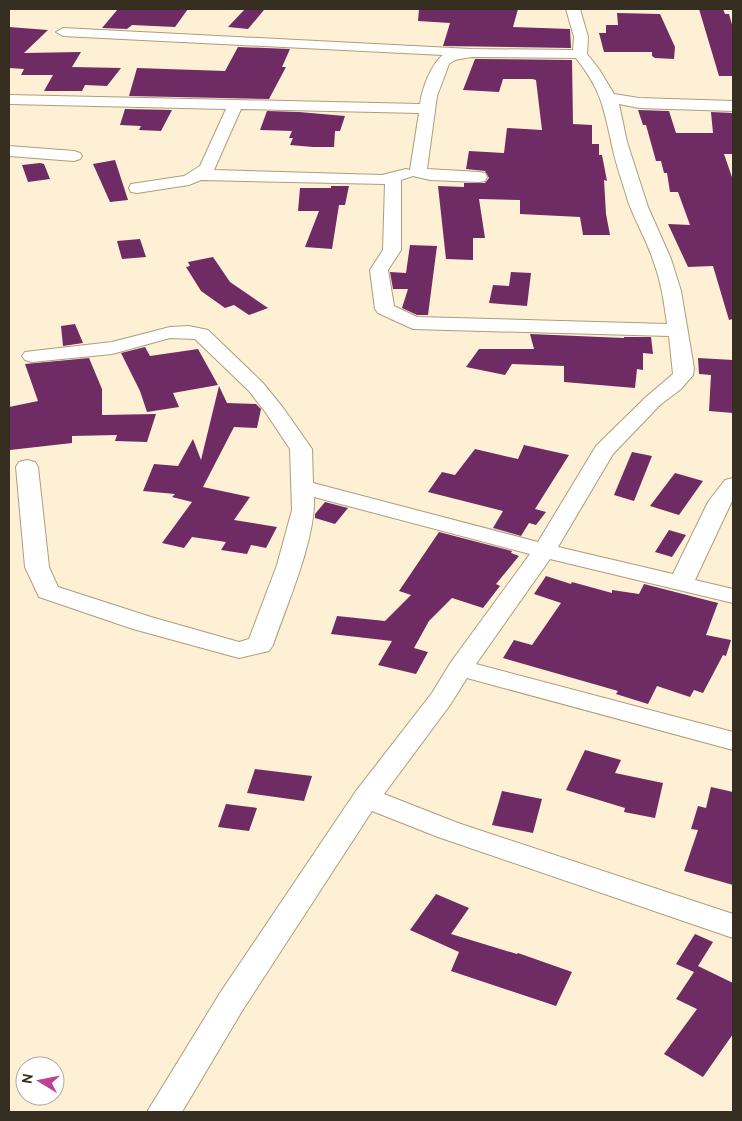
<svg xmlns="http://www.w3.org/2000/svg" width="742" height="1121" font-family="Overpass,sans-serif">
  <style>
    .building { fill: #6f2b64 }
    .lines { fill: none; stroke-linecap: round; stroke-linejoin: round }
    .minor-casing { stroke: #ac9d7c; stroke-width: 2 }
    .minor { fill: #fff; fill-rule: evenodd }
  </style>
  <rect width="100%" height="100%" fill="#fdf0d5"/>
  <g class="building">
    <polygon points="118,9 188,9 175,27 132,25 127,29 102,28"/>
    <polygon points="419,9 518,9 513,27 570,29 571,48 443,46 450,23 418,21"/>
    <polygon points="699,9 723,9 725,14 729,14 733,28 733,76 719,76"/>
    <polygon points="244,10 264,10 248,29 228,27"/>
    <polygon points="617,13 660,14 675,47 674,59 655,58 652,56 652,52 604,52 599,33 606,33 606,25 618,25"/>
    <polygon points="9,27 48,30 24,53 81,52 72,67 121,68 107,86 85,85 82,91 44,91 53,75 21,75 24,69 9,68"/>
    <polygon points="238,47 290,49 282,67 286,67 269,99 129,96 137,68 225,71"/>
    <polygon points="475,59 572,60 573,124 592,125 592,144 599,144 599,155 602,155 607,181 604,180 606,214 610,235 583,235 580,217 520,214 520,200 479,199 485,238 473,238 473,260 446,259 438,186 464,187 464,183 485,183 489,178 485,171 466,169 469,151 504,153 507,128 542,130 536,80 532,79 503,79 499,92 463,90"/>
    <polygon points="125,109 172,110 161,131 139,130 141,126 120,125"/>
    <polygon points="638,110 669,111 676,133 713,133 711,112 733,113 733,154 724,154 733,180 733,319 729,320 713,266 688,267 668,224 690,225 678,192 670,192 667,173 664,173 661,161 656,161 646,125 643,125"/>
    <polygon points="267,111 299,112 345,116 340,131 335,131 334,147 313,147 290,145 293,138 289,138 292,131 260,130"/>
    <polygon points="115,160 128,200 110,202 93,164"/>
    <polygon points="40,163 44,164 50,179 28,182 22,165"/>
    <polygon points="331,186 349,186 345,205 339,205 332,249 305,247 319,211 298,211 300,188 331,188"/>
    <polygon points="140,239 146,257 122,259 117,241"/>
    <polygon points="410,245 437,246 428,315 417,315 402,308 408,289 393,289 390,272 406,273"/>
    <polygon points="213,257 230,282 268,308 249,315 234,305 225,308 201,291 186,267 190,266 188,262"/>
    <polygon points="511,272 531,273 527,306 489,303 493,285 509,286"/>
    <polygon points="75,324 83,343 63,346 61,326"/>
    <polygon points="530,334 624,338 624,337 651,337 653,354 643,353 643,370 637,369 635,388 564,382 564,366 512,364 505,375 466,367 479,349 534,349"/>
    <polygon points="145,347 150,356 198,349 218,385 173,393 179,407 147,412 140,391 121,353"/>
    <polygon points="89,358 102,389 102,415 156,414 147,442 115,441 117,435 72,436 72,443 10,450 9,407 38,401 25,364"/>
    <polygon points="698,358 733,360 733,413 709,411 711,375 699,374"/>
    <polygon points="219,386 227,403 256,404 261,409 257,428 234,427 203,487 250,497 234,520 277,527 266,548 251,545 247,554 221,550 226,542 192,537 184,548 162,543 192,502 172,497 175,494 143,491 154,464 178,466 193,439 201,460"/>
    <polygon points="524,445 569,455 535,509 546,512 536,525 529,523 521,536 493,528 503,511 428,492 442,472 455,475 475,449 518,459"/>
    <polygon points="632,452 652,456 634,501 614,495"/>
    <polygon points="675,473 703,481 679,515 650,506"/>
    <polygon points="325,502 348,508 335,524 315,518 315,514"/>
    <polygon points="669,530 686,535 672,557 655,552"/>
    <polygon points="439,532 512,551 511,553 519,556 496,584 500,586 483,608 452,598 429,621 414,648 428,652 416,674 378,665 392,641 331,634 337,616 385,621 411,595 399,591"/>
    <polygon points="546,576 571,584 572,582 612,593 612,590 639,594 644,584 718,603 706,635 731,640 726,656 723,655 703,693 694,690 690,697 657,686 648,704 616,694 618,691 503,658 514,640 532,645 561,603 534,594"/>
    <polygon points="585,750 621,760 615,773 663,783 655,818 624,812 625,808 566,790"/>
    <polygon points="255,769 312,776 304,801 247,793"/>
    <polygon points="711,787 733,792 733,885 684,871 698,830 691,829 698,806 706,808"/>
    <polygon points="502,791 542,799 533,833 492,825"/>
    <polygon points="226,804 257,808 249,831 218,827"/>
    <polygon points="436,894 469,908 451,934 517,954 518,953 572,972 556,1006 451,971 459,952 410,930"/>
    <polygon points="695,934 713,942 698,966 733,983 733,1034 703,1077 664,1054 697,1009 676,999 694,972 676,964"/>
  </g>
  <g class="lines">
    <g class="minor-casing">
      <g id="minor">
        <path d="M566,9H580L588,37L587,54L599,69L614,94L639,98L733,101V111L639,108L619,104L627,142L648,207L671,259L681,291L694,368L693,375L681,389L660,405L613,454L558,547L673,574L708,502L725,480L733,478V499L695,580L733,589V603L550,559L476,664L733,732V750L467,678L450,705L384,794L458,823L733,914V938L438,837L372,811L242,1011L182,1112H147L220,993L356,791L432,693L451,662L530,554L314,497C316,539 287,604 273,645L269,651L239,658L133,629L39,597L25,567L16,467L19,462L27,460L35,462L38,467L49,567L58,587L151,617L239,642L249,639L277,565L292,510L290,449L266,413L249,391L195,339L170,338L112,354L32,362L25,360L22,356L25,352L112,342L170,327L189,326L208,330L263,383L284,409L312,449L313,483L538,542L596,446L646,397L673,374L669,336L413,329L378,313L375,309L370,270L383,250L385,184L201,180L189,185L137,193L131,192L129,188L131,184L184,176L200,166L226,109L9,104V95L420,104C422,89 431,64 443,55L63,36L56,32L63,28L471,49L573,50L574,37ZM471,57L576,58C600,89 603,104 611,141C615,162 623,184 629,204C636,223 647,241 653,260C661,281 664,302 667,324L417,317L394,306L388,270L401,250V180L413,176L430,180L479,182L485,181L487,177L485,173L479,172L427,169L437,96L449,64L455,60ZM241,109L419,113L410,170L406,169L382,175L214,170Z"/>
        <polygon points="9,146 74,151 80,153 82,156 80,159 74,161 9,156"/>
      </g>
    </g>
    <use href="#minor" class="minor"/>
  </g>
  <rect width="742" height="1121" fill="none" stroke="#352e21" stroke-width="20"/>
  <g transform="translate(40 1081) rotate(280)"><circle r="24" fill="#ffffff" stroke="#aeaba6"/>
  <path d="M0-4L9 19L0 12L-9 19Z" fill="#be4292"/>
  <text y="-8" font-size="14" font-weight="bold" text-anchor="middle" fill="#352e21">N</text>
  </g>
</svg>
